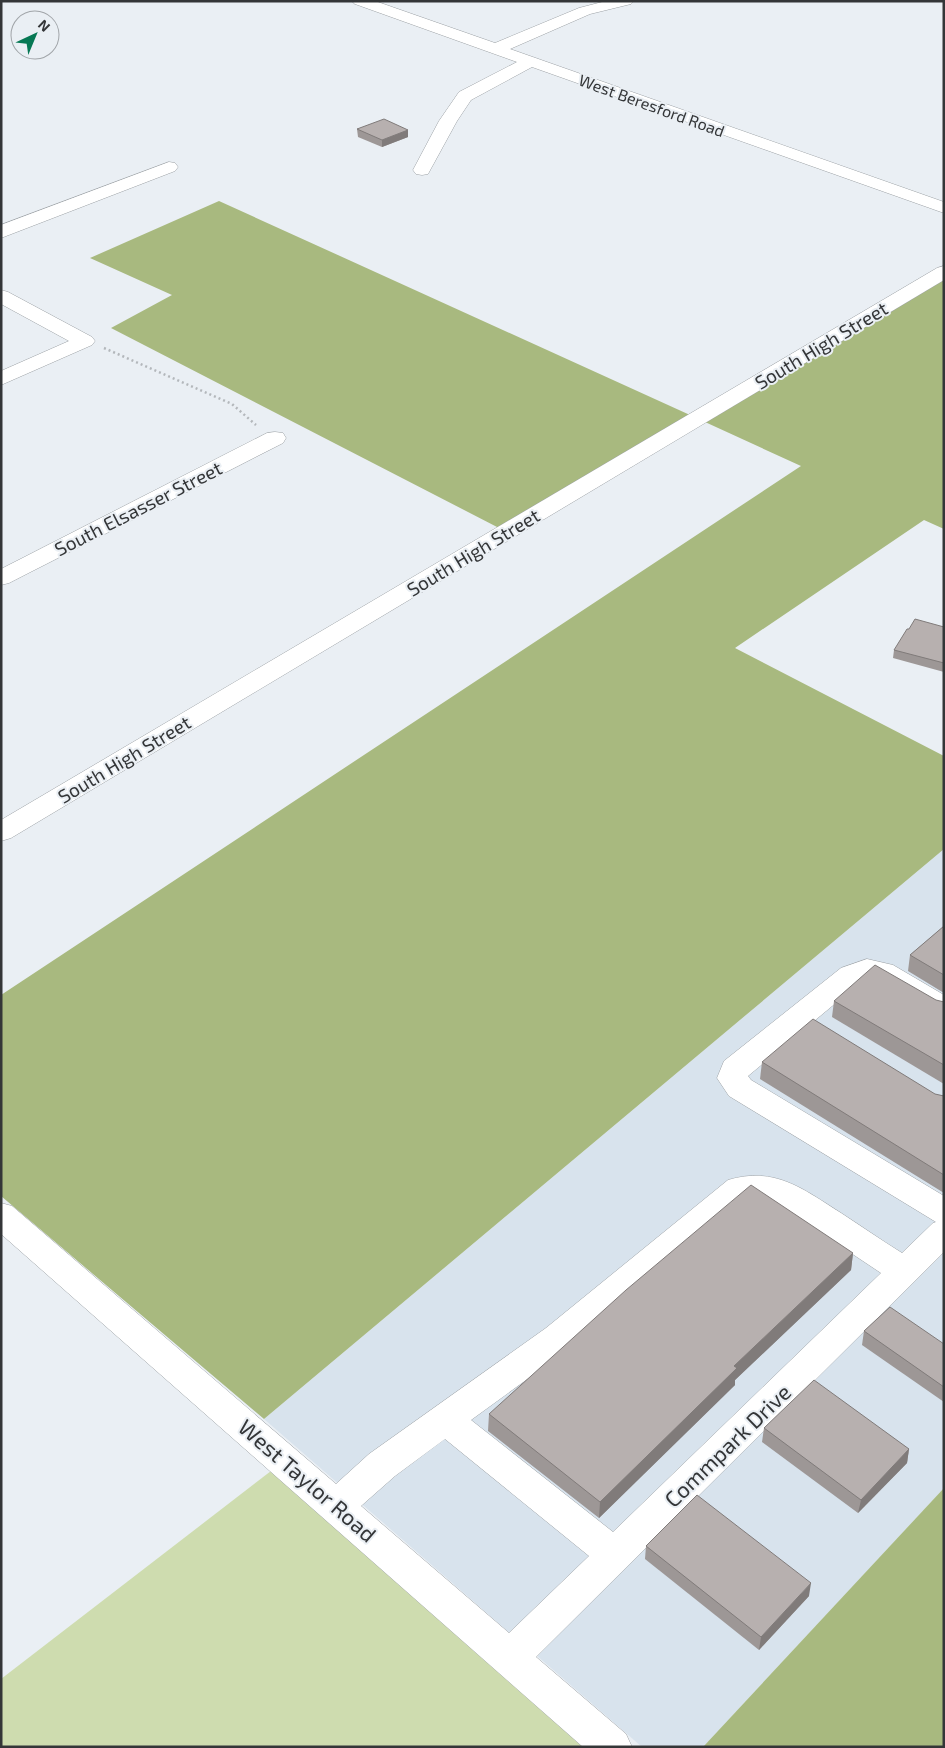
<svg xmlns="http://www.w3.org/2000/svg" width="945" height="1748" font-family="'Exo 2',sans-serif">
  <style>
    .built { fill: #d8e3ed }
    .green { fill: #cedcaf }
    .forest { fill: #a8b97f }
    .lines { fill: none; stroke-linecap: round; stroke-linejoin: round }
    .minor-casing { stroke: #9ca1a5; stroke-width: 1 }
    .path { stroke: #b3b7bb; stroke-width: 2.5; stroke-dasharray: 2 3; stroke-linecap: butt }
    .minor { fill: #fff; fill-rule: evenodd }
    .wall { fill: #9d9796 }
    .shaded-wall { fill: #807b7a }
    .building { fill: #b7b0af; stroke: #807b7a }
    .labels { text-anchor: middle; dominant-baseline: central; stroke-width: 4; stroke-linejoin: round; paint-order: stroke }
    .far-street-label { font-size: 16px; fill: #343638; stroke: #eaeff4 }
    .street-label { font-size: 19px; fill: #343638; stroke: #eaeff4 }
    .near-street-label { font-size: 22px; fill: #343638; stroke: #eaeff4 }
  </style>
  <rect width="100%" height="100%" fill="#eaeff4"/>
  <g class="built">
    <polygon points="944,849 944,1213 511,1634 264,1419"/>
    <polygon points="944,1252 944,1488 703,1747 642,1747 536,1655"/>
  </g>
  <polygon class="green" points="271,1471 584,1747 1,1747 1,1679"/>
  <g class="forest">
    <polygon points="219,201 690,415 499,528 111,328 172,295 90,258"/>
    <polygon points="944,279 944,529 924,520 735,648 944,756 944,849 264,1419 1,1196 1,995 801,466 705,422"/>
    <polygon points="944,1488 944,1747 703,1747"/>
  </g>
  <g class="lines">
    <g class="minor-casing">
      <g id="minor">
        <polygon points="352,1 375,1 495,43 579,8 606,1 634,1 631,4 590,14 510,49 944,202 944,213 532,67 471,100 457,121 428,174 422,175 416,174 413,170 439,121 459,92 517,62 355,4"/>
        <polygon points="169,162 175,163 178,167 175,171 1,238 1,225"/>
        <polygon points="944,266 944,280 11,838 1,841 1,820 937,268"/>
        <polygon points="1,290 8,292 92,337 95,341 92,345 1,385 1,371 69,341 1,304"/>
        <polygon points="275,432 283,433 286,438 283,443 9,583 1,585 1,569 267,433"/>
        <path d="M867,959L893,965L944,995V1018L934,1015L875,980L869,979L861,982L748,1076L751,1080L944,1196V1252L536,1657L626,1734L632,1747H583L1,1234V1203L12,1206L336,1484L369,1454L546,1328L728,1180C775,1166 803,1189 841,1213C861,1226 881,1240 902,1253L933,1223L936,1222L729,1096L717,1078L724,1061L841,968ZM758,1199L776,1203L881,1273L613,1532L471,1420L570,1348L748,1200ZM445,1439L589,1556L509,1633L361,1506L395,1476Z"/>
      </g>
    </g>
    <polyline class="path" points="104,348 232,404 256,425"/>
    <use href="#minor" class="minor"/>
  </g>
  <g class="wall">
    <polygon points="357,129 408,130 408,137 382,147 358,137"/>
    <polygon points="944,627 944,672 893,658 894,650"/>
    <polygon points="944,926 944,993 908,971 910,955"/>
    <polygon points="834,1001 944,1002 944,1084 832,1017"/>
    <polygon points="762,1062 944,1096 944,1193 760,1079"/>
    <polygon points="853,1253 851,1270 735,1380 735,1385 599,1518 488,1431 489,1414"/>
    <polygon points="864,1331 944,1344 944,1402 862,1345"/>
    <polygon points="764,1428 909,1449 907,1463 858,1513 762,1442"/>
    <polygon points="646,1546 809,1596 759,1650 645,1559"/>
  </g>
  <g class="shaded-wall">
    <polygon points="408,130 408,137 382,147 382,140"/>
    <polygon points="853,1253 851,1270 735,1380 735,1385 599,1518 600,1502 734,1366"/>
    <polygon points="909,1449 907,1463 858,1513 861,1500"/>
    <polygon points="811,1583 809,1596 759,1650 761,1637"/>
  </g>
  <g class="building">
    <polygon points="384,119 408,130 382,140 357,129"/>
    <polygon points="915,619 944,627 944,663 894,650 907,629 909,629"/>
    <polygon points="944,926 944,975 910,955"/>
    <polygon points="875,965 936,1000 944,1002 944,1065 834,1001"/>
    <polygon points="813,1019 935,1094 944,1096 944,1175 762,1062"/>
    <polygon points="751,1185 853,1253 734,1366 737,1368 600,1502 489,1414 626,1290"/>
    <polygon points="890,1307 944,1344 944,1387 864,1331"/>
    <polygon points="814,1380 909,1449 861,1500 764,1428"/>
    <polygon points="697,1495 811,1583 761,1637 646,1546"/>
  </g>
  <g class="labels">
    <g class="far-street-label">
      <text transform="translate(652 105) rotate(20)">West Beresford Road</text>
    </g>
    <g class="street-label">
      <text transform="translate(821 345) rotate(-31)">South High Street</text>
      <text transform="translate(138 508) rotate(-27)">South Elsasser Street</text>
      <text transform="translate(473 552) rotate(-31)">South High Street</text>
      <text transform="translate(124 759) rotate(-31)">South High Street</text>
    </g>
    <g class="near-street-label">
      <text transform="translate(727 1445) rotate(-44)">Commpark Drive</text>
      <text transform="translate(308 1480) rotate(41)">West Taylor Road</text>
    </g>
  </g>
  <rect width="945" height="1748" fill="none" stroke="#343638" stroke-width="5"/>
  <g transform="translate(35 35) rotate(44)"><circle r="24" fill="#eaeff4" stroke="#a1a5a9"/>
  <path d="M0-4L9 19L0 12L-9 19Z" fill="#067854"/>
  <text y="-8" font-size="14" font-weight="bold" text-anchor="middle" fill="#343638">N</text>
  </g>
</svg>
